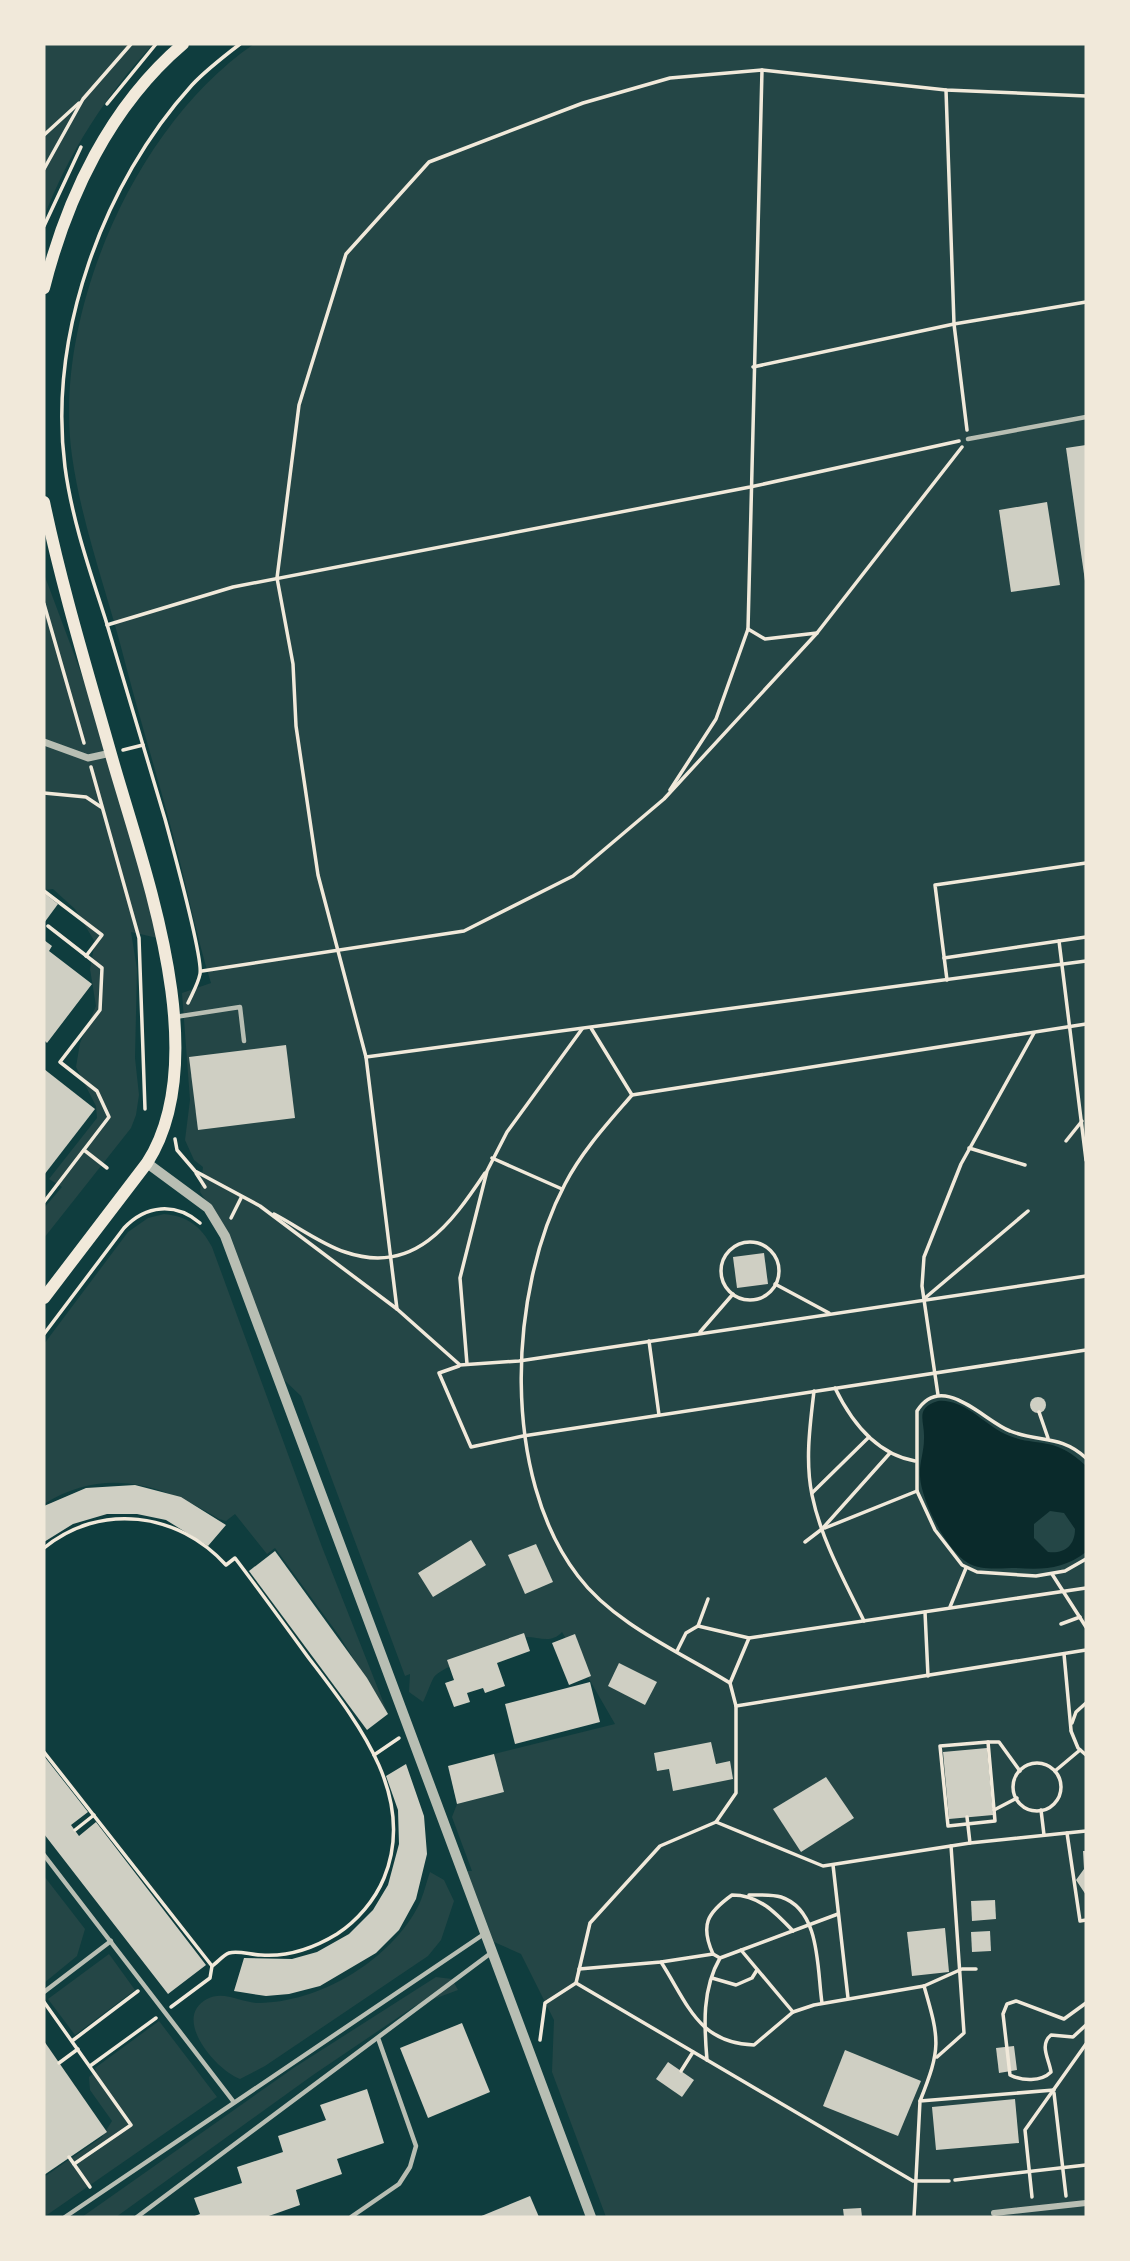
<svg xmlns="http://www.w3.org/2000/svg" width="1130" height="2261" font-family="Spectral,serif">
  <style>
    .green { fill: #244646 }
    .water { fill: #0a2a2b; fill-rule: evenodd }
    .building { fill: #cfcfc3 }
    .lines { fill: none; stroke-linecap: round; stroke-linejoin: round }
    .path { stroke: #f1e9da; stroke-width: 3.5 }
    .service { stroke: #b8beb3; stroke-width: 4.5 }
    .pedestrian { stroke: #b8beb3; stroke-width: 6 }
    .minor { stroke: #b8beb3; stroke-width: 7 }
    .tertiary { stroke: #b8beb3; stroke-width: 10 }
    .secondary { stroke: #f1e9da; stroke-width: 12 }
  </style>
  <rect width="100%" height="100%" fill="#0f3d3e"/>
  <g class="green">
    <path d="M44,44H153C106,95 69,152 44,217Z"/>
    <path d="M254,44H1086V2217H606L552,2072L554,2020L521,1954L494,1942L467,1871H472L452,1817L457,1804L504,1792L494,1754L615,1724L562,1632C551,1644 540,1637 526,1637C513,1638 441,1667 434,1677C430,1684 427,1694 423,1702L409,1692L410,1674L405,1676L301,1396L281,1377L231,1237L200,1192L203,1167L194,1160L185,1140L190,1100L182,993L211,983C196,935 187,887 174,839C159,781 141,724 126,666C109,597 82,527 72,456C52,314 136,124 254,44Z"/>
    <polygon points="44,574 111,753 162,939 131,932 137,969 135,1058 139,1095 136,1115 131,1128 44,1238 44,1208 62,1187 49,1179 97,1118 96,1106 76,1067 80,1043 96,1006 90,969 95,942 75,909 53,889 44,890"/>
    <path d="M164,1214C187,1216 201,1226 212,1247L322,1547L388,1714L340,1637L275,1548L267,1554L235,1514L226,1521L219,1519C162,1484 105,1466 44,1504V1344L128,1232L148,1218Z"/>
    <path d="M430,1872L444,1880L454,1901L441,1940L428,1956L265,2066L240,2079C216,2070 171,2018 207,1999C224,1990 241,2003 259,2003C319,2002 385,1963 415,1912C423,1899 425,1886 430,1872Z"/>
    <polygon points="44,1876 85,1929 77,1956 44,1983"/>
    <polygon points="109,1954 135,1990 75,2035 48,1999"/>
    <polygon points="436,1977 452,1979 458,1990 415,2006 313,2075 116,2217 82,2217 295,2067"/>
    <polygon points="159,2021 217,2097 44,2217 44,2177 102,2137 112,2121 90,2090 89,2077 96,2071 95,2068"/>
  </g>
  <path class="water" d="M938,1401C963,1399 981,1421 1001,1432C1035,1450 1051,1432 1086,1466V1552C1064,1569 1043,1570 1016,1568C1002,1568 981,1571 968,1563C947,1551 921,1501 920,1476C919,1464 924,1452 924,1439C925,1421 914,1408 938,1401ZM1050,1511L1064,1513L1075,1529C1075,1546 1064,1554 1048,1552L1034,1538V1524Z"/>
  <g class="building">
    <polygon points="1086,445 1086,581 1085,581 1066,448"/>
    <polygon points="1047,502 1060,585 1011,592 999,510"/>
    <polygon points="44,893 58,904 44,923"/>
    <polygon points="44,940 52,946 49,951 92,984 47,1043 44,1040"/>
    <polygon points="286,1045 295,1118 198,1130 189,1057"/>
    <polygon points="44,1069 95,1109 44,1175"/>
    <polygon points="764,1253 768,1284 737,1288 733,1257"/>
    <circle cx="1038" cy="1405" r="8"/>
    <polygon points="135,1485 181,1497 226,1525 208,1546 166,1520 137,1514 107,1514 73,1524 44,1542 44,1506 86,1488"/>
    <polygon points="471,1540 486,1565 433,1597 418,1573"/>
    <polygon points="536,1544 553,1582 525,1594 508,1555"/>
    <polygon points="275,1551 367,1678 388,1714 367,1730 249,1571"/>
    <polygon points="524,1633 530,1651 497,1663 505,1686 485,1693 483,1688 467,1693 470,1702 454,1707 445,1683 454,1680 447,1660"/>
    <polygon points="575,1634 591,1676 569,1685 552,1643"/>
    <polygon points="619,1663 657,1682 645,1705 608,1686"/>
    <polygon points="590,1682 600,1722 515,1744 505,1704"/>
    <polygon points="711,1742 716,1764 730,1761 733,1779 673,1791 669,1769 657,1771 654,1753"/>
    <polygon points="987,1748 993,1815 949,1819 943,1752"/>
    <polygon points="494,1754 504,1792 457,1804 448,1766"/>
    <polygon points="44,1756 88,1812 71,1825 79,1836 96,1822 206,1965 168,1994 44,1834"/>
    <polygon points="406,1764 424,1816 427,1854 416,1899 399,1930 376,1953 320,1986 289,1994 266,1996 234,1991 244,1958 292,1959 317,1952 349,1934 373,1910 388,1885 399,1844 398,1810 386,1776"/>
    <polygon points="826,1777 854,1818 801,1852 773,1809"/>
    <polygon points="1083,1851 1086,1851 1086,1895 1076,1880 1084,1869"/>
    <polygon points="995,1900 996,1919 972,1921 971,1901"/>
    <polygon points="945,1928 949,1972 912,1976 907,1932"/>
    <polygon points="990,1931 991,1951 972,1952 971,1932"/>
    <polygon points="462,2023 490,2092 428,2118 400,2048"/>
    <polygon points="44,2041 107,2132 44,2175"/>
    <polygon points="1014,2046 1017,2070 999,2073 996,2048"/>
    <polygon points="845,2050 921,2081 898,2136 823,2106"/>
    <polygon points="668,2062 694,2080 682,2097 656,2079"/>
    <polygon points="367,2089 384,2143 337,2159 342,2174 296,2190 300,2205 266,2217 192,2217 200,2214 194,2198 242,2183 237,2167 283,2152 278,2136 326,2120 320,2105"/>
    <polygon points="1015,2099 1019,2143 936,2150 932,2107"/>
    <polygon points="530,2196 539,2217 479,2217"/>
    <polygon points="861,2208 862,2217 844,2217 843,2209"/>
  </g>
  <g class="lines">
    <g class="path">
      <polyline points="946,90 954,324 967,430"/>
      <polyline points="107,104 156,44"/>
      <polyline points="44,135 79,103"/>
      <polyline points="44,169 83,99 131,44"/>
      <polyline points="44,226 81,147"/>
      <polyline points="753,367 954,324 1086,302"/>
      <polyline points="44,604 84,743"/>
      <polyline points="107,625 233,587 750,487 959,441"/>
      <polyline points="748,629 765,639 817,633"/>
      <polyline points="123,750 143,745"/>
      <polyline points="91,767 139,938 145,1109"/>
      <polyline points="670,790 716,719 748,629 762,70"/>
      <polyline points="44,793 86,797 101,807"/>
      <polyline points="44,891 102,935 86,956"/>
      <polyline points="1059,941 1086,1160"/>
      <polyline points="944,958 1086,937"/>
      <polyline points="202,971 464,931 573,876 664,799 817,633 962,447"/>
      <polyline points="947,980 935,885 1086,863"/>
      <path d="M188,1003C192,994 198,984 200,974C203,958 171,841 165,819C145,753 126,687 106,621C90,571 72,520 65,467C48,335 103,183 192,85C206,70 223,57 240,44"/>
      <polyline points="591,1028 632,1095 1086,1024"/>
      <polyline points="366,1057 1086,961"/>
      <path d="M632,1095C608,1123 582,1151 565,1184C508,1292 501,1476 578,1576C614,1624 680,1652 730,1683"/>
      <polyline points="175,1139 177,1150 195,1171 260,1206 397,1309 460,1365 519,1361 1086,1276"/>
      <polyline points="1066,1141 1082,1121"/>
      <polyline points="969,1148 1025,1165"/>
      <polyline points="84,1150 107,1168"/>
      <polyline points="492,1158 562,1189"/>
      <polyline points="196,1173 205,1187"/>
      <polyline points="44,1202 109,1117 97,1091 60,1062 100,1010 102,968 48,926"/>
      <path d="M274,1214C297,1226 321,1244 345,1252C414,1276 451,1224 485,1173"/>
      <polyline points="231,1218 241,1198"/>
      <circle cx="750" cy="1271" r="29"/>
      <polyline points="775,1284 829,1313"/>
      <polyline points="925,1298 1028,1211"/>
      <polyline points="397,1309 366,1057 318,875 296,726 293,664 277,578 299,405 346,254 429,162 583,103 670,78 762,70 946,90 1086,96"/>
      <polyline points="700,1332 733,1294"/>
      <path d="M44,1334L124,1228C146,1205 175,1202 200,1223"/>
      <polyline points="649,1341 659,1415"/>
      <polyline points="467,1364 460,1278 487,1171 507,1132 582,1029"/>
      <polyline points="459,1366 439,1373 471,1447 523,1436 1086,1350"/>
      <path d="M835,1388C851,1421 876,1454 915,1461"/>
      <path d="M814,1391C810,1425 805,1461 812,1495C821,1539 844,1580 864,1621"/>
      <polyline points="938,1395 922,1286 924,1257 961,1164 1034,1033"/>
      <polyline points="1039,1412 1048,1438"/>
      <path d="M1086,1458C1060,1434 1039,1443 1010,1431C984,1421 942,1371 917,1411V1491L935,1530L962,1565L977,1572L1036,1576L1065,1571L1086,1559"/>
      <polyline points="812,1493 869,1437"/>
      <polyline points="825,1528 917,1491"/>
      <polyline points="805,1542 822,1529 890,1453"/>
      <path d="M44,1548C100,1502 178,1512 226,1565L235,1558C260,1591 284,1624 308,1657C355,1719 418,1795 384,1878C375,1900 357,1921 337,1934C314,1948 287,1957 261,1955C251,1955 238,1950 229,1953C223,1955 217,1963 212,1966L44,1752"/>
      <polyline points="1052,1574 1086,1627"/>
      <polyline points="950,1607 966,1568"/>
      <polyline points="925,1612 928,1676"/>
      <polyline points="1061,1624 1080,1617"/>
      <polyline points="698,1626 708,1599"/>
      <polyline points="677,1651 686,1633 698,1626 749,1638 1086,1588"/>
      <polyline points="1064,1654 1071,1730"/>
      <polyline points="736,1706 1086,1650"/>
      <polyline points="1072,1723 1076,1712 1086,1703"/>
      <polyline points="1071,1731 1078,1748 1086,1755"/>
      <polygon points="988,1742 995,1821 948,1826 940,1746"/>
      <polyline points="988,1742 999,1742 1020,1771"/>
      <polyline points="374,1755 399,1738"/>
      <circle cx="1037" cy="1787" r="24"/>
      <polyline points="1055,1771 1080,1750"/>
      <polyline points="994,1810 1017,1798"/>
      <polyline points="1041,1810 1044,1835"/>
      <polyline points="967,1817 970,1843"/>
      <polyline points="716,1822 823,1866 970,1843 1086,1831"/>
      <polyline points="75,1830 94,1815"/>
      <polyline points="1067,1833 1080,1921 1086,1920"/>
      <polyline points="833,1865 848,1998"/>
      <path d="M749,1895C759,1895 772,1894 781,1897C821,1910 817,1970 822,2003"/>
      <polyline points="741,1950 793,2012"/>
      <path d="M713,1954C700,1925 707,1913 732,1895C759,1895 775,1912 793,1931"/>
      <path d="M661,1962C688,2004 698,2043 754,2045L793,2012L814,2005L924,1986L962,1969H976"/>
      <polyline points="579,1969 661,1962 713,1954 720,1958"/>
      <polyline points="712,1978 736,1985 752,1978 757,1970"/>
      <polyline points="576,1983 913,2181 949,2181"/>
      <polyline points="44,2002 131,2125 74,2164"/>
      <path d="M1086,2003L1064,2019L1016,2001L1007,2004L1003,2014L1010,2075C1022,2081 1041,2082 1051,2072C1049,2059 1039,2045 1051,2035L1073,2037L1086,2025"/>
      <polyline points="171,2007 210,1978 212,1966"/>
      <polyline points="540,2040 545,2003 576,1983 590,1923 660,1846 716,1822 736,1793 736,1706 730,1683 749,1638"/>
      <polyline points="72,2041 138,1991"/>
      <polyline points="937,2057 964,2033 951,1846"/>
      <path d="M707,2060C704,2025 702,1989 720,1958L838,1914"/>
      <polyline points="59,2063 78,2049"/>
      <polyline points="90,2066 156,2018"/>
      <polyline points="681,2071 693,2052"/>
      <polyline points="1054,2093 1066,2196"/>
      <path d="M920,2101C941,2048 940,2041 924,1986"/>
      <polyline points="69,2157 90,2187"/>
      <polyline points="955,2180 1086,2165"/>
      <polyline points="1032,2197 1025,2130 1086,2044"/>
      <polyline points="914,2217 920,2101 1054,2090"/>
    </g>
    <g class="service">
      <polyline points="968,439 1086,417"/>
      <polyline points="175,1017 240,1007 244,1041"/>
      <polyline points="44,1855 233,2101"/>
      <polyline points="44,1992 111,1941"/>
      <polyline points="65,2217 484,1934"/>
      <polyline points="137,2217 491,1953"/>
      <polyline points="351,2217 399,2184 410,2167 416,2146 378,2038"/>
    </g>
    <polyline class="pedestrian" points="994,2213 1086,2203"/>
    <polyline class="minor" points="44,742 88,758 111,753"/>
    <polyline class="tertiary" points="147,1163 208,1208 225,1236 591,2217"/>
    <g class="secondary">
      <path d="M44,288C67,197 110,106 183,44"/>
      <path d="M44,502C62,588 88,673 112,758C144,870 215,1057 147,1163L44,1298"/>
    </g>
  </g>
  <rect width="1130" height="2261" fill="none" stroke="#f1e9da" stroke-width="91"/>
</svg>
